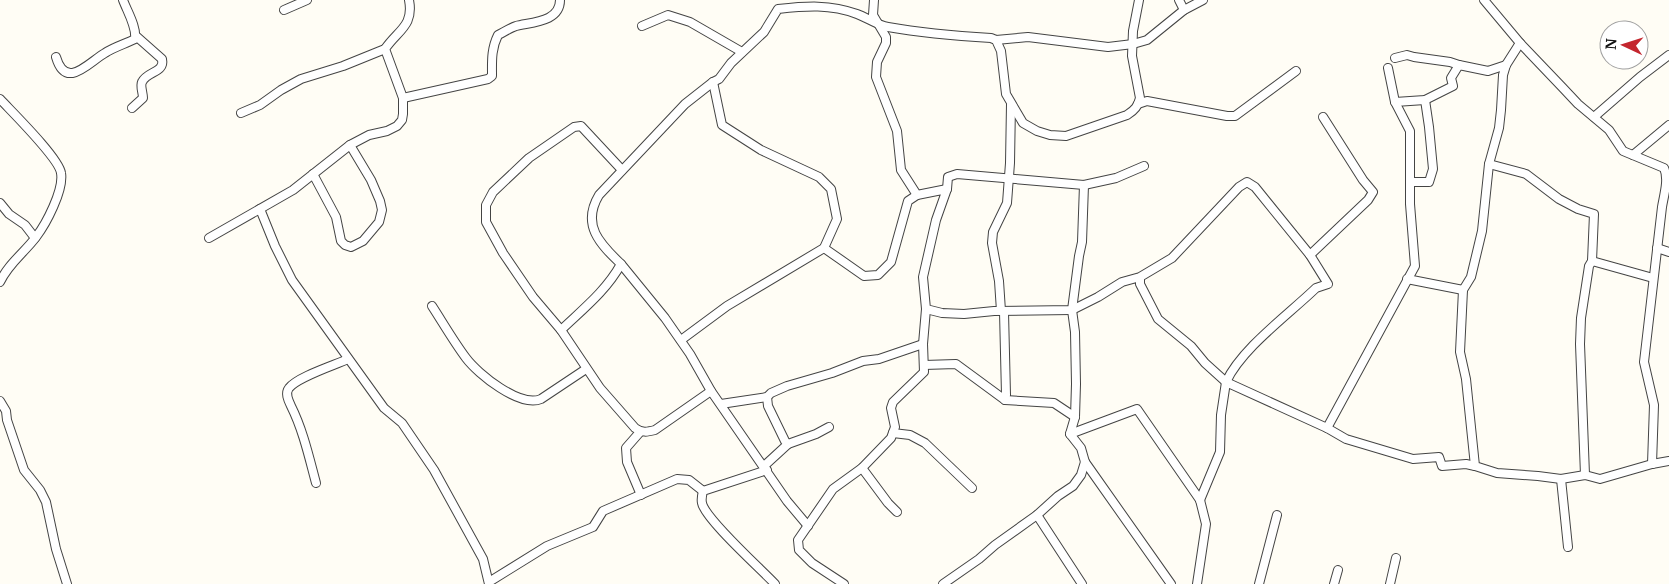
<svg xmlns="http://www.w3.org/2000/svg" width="1669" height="584" font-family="Merriweather,serif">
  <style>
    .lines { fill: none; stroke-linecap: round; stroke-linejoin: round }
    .street-casing { stroke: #444; stroke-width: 10 }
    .street { stroke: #fff; stroke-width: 8 }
  </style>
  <rect width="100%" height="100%" fill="#fffdf5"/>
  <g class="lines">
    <g class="street-casing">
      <g id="street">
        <path d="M874,0L873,15L886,37V43L877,62L876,77L897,131L901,170L917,195L947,189L936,220L923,277L926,309L942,313L964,314L994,311L1072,310L1098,297L1122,282L1140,277V284L1158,319L1191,346L1205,363L1226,382C1242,348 1288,315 1316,288L1328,284L1310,255L1255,187L1247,182L1239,187L1172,258L1140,277"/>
        <polyline points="1179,0 1184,10"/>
        <path d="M1484,0L1520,43L1562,87L1578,104L1609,130L1623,151L1664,168C1669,179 1664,195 1662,207L1644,362L1654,405L1652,464"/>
        <polyline points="284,10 307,0"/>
        <polyline points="642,26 668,15 690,22 742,52"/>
        <polyline points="996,40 1028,37 1108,47 1133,44 1147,40 1184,10 1203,0"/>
        <polyline points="1520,43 1506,65 1503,75 1501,110 1499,128 1489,164 1482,231 1471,277 1463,290 1460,352 1466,379 1475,466 1497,473 1538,476 1561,479"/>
        <path d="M56,57C66,91 89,62 105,53C114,47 125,44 135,39C137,27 127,11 123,0"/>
        <polyline points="1395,58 1407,55 1414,57 1450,62 1459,65"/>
        <polyline points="1388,68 1395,102 1410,131 1410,204 1415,266 1327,428 1346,439 1413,459 1439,457 1442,466 1466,464 1475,466"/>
        <path d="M403,98L488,79L492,76C492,62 491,49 498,35C504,32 510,28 516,26C532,22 560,22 560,0"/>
        <path d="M0,99C12,112 59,158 61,173C64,190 46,224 36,237C24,253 8,264 0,282"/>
        <polyline points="1395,102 1425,100 1453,86 1451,78 1459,65 1488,71 1506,65"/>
        <polyline points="1138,104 1147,101 1227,116 1235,116 1296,71"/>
        <path d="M132,108L143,98C143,93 140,86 142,82C147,71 165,73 162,59L136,36"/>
        <polyline points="241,113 260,105 281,90 301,79 343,66 385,49"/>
        <polyline points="1594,117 1640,77 1669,55"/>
        <polyline points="1633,155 1669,125"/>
        <polyline points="1489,164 1526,174 1559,199 1578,209 1594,214 1592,261 1589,266 1581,318 1580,344 1585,475"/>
        <path d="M622,170L581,126L574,127L529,158L493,192L486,205V222L503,253L533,297L561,330L600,388L635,428C642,433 647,432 655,430L711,391"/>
        <polyline points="313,174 336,217 341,241 345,245 351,247 363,241 379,222 382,210 380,201 371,180 350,145"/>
        <polyline points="1410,182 1429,182 1433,169 1429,127 1425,100"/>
        <polyline points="947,189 948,177 957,174 1084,185 1116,178 1144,166"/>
        <polyline points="0,203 9,214 25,225 35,238"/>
        <polyline points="260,209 275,246 292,280 384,408 402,423 434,470 483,559 489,584"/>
        <path d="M209,238L293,190L350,145L369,135L387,131L397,126L402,120L403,114V98L385,49C398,30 414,26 409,0"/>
        <polyline points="824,248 864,276 878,275 891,262 908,201 917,195"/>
        <polyline points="1657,248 1669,252"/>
        <polyline points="1310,255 1368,200 1373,192 1363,180 1323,117"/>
        <polyline points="1592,261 1653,278"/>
        <polyline points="621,264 665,318 690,354 711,391 787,501 808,526"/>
        <polyline points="1407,279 1463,290"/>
        <path d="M432,306C443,323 454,342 466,358C478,374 520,408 541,399L586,369"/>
        <path d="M561,330C583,309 606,291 621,264C600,244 581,225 599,195L685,104L713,82L719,79L731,63L764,32L778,9C806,6 830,4 857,14C868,18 877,25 888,27C922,33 957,36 991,38L996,40L1001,51L1006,94L1023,123L1037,131L1050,135L1066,136L1127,115C1135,110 1138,106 1140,98L1132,56L1133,31L1139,0"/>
        <polyline points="681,340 727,306 824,248 837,219 831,189 819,177 761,150 722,125 713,82"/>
        <polyline points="924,365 956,364 1005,400 1054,403 1075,417"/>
        <polyline points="767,397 768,406 785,441 788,444 816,434 829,427"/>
        <polyline points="1005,400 1006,395 1004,312 1001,311 999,281 992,243 993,232 1007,203 1010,163 1011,104"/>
        <polyline points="0,401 6,411 7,420 24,470 40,490 46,502 56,549 67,584"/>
        <polyline points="721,404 767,397 771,393 787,386 832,373 863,361 879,359 923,344"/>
        <polyline points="640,432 626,448 627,462 641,495"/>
        <polyline points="893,433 910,435 925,443 972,488"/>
        <polyline points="1070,434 1137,409 1200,500 1206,524 1197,584"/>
        <polyline points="1085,462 1171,584"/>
        <polyline points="764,466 788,444"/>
        <polyline points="862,468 888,503 897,512"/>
        <path d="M767,470L703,491C702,495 701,499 702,503C705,519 761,569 775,584"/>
        <path d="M316,483C309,457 303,430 291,406C288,400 285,393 289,388C297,377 335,365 348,359"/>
        <polyline points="1200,500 1220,452 1221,415 1226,382 1327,428"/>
        <polyline points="1037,515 1082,584"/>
        <polyline points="1568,547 1561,479 1585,475 1600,479 1652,464 1669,461"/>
        <polyline points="489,582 547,546 593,527 603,511 677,479 689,480 703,491"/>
        <polyline points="844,584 812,563 799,550 798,540 833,489 862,468 891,438 895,427 891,408 893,402 924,372 923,344 926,309"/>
        <polyline points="943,584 979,559 995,545 1037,515 1058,496 1073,486 1081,475 1085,462 1081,448 1070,434 1075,417 1076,384 1075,332 1072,310 1079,256 1082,242 1084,185"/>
        <polyline points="1259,584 1277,515"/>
        <polyline points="1334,584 1338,570"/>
        <polyline points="1390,584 1396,558"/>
      </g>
    </g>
    <use href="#street" class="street"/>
  </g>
  <g transform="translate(1624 45) rotate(274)"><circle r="24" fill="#ffffff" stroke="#a0a0a0"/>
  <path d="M0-4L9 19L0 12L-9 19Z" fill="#c4262e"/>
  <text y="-8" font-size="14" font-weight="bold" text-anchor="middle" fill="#111111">N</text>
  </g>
</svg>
